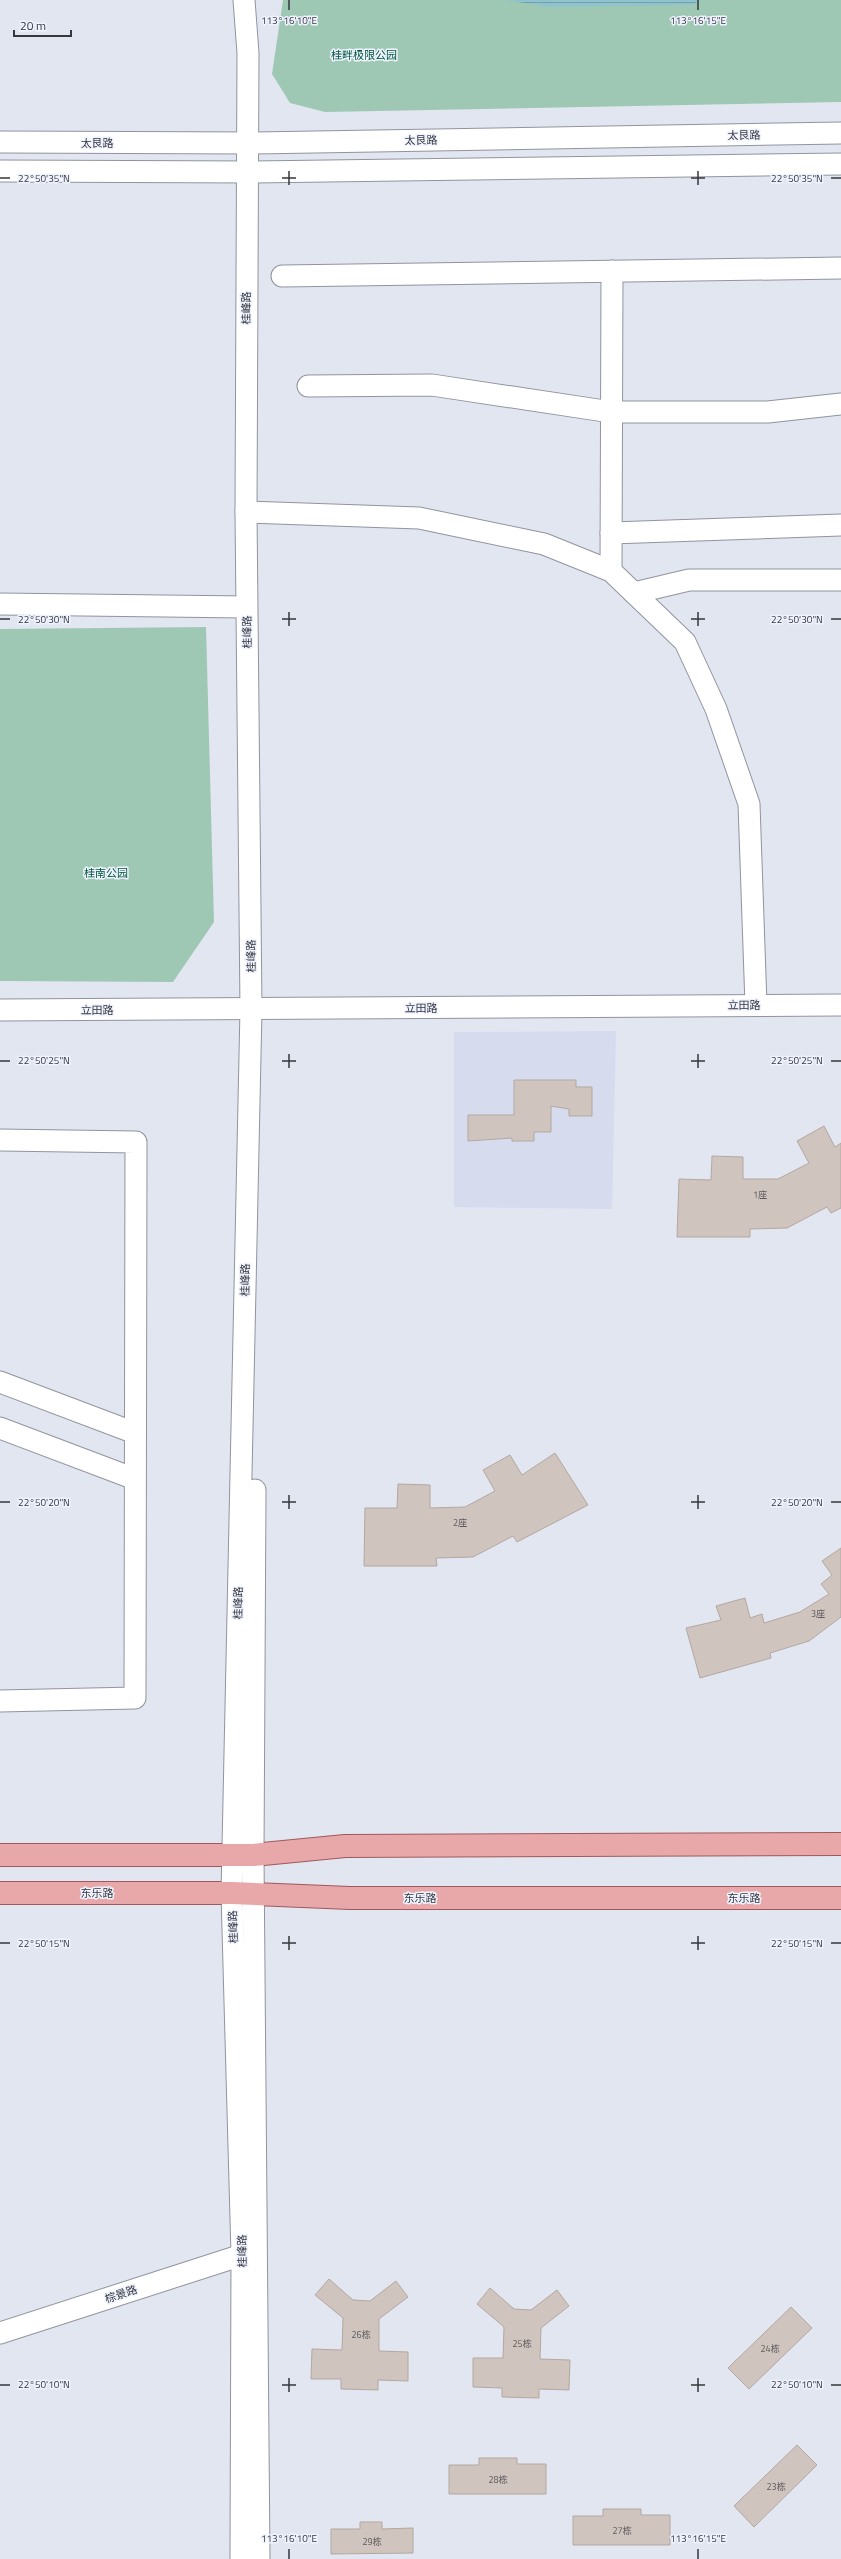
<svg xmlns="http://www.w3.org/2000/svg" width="841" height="2559" font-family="'Titillium Web','Noto Sans SC',sans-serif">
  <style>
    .built { fill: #d6dbee }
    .green { fill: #9fc8b4 }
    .water { fill: url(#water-rules) }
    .building { fill: #d0c4be; stroke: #b3a7a1 }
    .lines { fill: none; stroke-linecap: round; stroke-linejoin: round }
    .minor-casing { stroke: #91949f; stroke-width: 23 }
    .major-casing { stroke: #9f595c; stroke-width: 24 }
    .minor { stroke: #fff; stroke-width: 21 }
    .major { stroke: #e8a7a8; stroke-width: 22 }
    .ticks { fill: none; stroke: #36373c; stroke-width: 1.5 }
    .labels { text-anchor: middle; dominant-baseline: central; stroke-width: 3; stroke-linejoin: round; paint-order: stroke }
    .number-label { font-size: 9px; fill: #5c5a5c }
    .park-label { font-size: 11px; fill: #00563b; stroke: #eff3ff }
    .street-label { font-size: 11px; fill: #36373c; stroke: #eff3ff }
    .ticks-label { font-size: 10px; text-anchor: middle; fill: #36373c; stroke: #eff3ff; stroke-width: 3; stroke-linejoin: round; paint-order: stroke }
  </style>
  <defs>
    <pattern id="water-rules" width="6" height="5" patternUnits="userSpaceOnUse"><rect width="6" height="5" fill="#8fc4ce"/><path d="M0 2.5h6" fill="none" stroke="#76a0a8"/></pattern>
  </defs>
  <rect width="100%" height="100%" fill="#e2e6f1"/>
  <polygon class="built" points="616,1031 612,1209 454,1207 454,1032"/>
  <g class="green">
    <polygon points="283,0 841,0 841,102 325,112 290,103 272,74"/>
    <polygon points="206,627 214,922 173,982 0,981 0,629"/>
  </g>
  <polygon class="water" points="504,0 701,0 692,5 551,7"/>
  <g class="building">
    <polygon points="514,1080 576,1080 576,1087 592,1087 592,1116 569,1116 569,1109 551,1106 551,1132 534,1132 534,1141 512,1141 512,1138 468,1141 468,1115 514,1115"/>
    <polygon points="824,1126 835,1147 841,1143 841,1208 831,1213 827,1207 787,1228 750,1229 750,1237 677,1237 679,1179 711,1180 712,1156 743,1157 743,1179 778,1179 809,1163 797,1141"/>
    <polygon points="555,1453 588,1505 517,1542 513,1536 473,1557 436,1558 437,1566 364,1566 365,1508 397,1508 398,1484 430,1485 430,1508 465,1507 495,1491 483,1470 510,1455 522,1475"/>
    <polygon points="841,1548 841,1617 809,1641 770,1653 771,1658 700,1678 686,1628 721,1620 716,1606 745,1598 750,1618 762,1614 764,1623 800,1612 829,1594 821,1584 832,1575 822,1561"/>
    <polygon points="329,2279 353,2300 370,2301 396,2281 408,2297 379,2319 379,2351 408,2352 408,2381 378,2380 378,2390 341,2389 341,2379 311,2379 312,2349 342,2350 343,2318 315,2295"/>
    <polygon points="490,2288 514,2309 531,2310 557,2290 569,2306 541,2328 540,2359 570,2360 569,2390 539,2389 539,2398 502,2397 502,2388 473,2387 473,2358 503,2358 504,2327 477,2304"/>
    <polygon points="791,2307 812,2328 749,2389 728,2368"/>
    <polygon points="797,2445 817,2465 754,2527 734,2506"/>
    <polygon points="479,2458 517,2458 517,2464 546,2464 546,2494 449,2494 449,2465 479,2465"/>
    <polygon points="603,2509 641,2509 641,2515 670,2515 670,2545 573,2545 573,2516 603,2516"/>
    <polygon points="360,2522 382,2522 382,2529 413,2528 413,2553 331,2554 331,2529 360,2529"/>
  </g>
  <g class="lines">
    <g class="minor-casing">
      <g id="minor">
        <polyline points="0,142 255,143 841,133"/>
        <polyline points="0,171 254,172 841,164"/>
        <polyline points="282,276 841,268"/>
        <polyline points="308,386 432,385 611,412 768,412 841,404"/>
        <polyline points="246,512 419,518 544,544 611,571 685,642 716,709 749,804 756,1005"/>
        <polyline points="611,533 841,525"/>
        <polyline points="611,571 612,271"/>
        <polyline points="634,593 689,580 841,580"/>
        <polyline points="0,604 246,607"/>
        <polyline points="0,1010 841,1005"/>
        <polyline points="0,1140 136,1142 135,1698 0,1701"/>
        <polyline points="0,1382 135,1433"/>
        <polyline points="0,1428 135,1479"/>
        <polyline points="255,1490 253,1855 259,2559"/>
        <polyline points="0,2333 242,2255"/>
        <polyline points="241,2559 242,2255 232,1893 251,1009 246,512 248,53 244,0"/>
      </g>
    </g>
    <g class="major-casing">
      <g id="major">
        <polyline points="0,1855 253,1855 345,1846 841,1844"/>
        <polyline points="0,1893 232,1893 350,1898 841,1898"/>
      </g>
    </g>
    <use href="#minor" class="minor"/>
    <use href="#major" class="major"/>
  </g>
  <path class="ticks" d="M289,0V10M698,0V10M289,171V185M698,171V185M0,178H10M282,178H296M691,178H705M831,178H841M289,612V626M698,612V626M0,619H10M282,619H296M691,619H705M831,619H841M289,1054V1068M698,1054V1068M0,1061H10M282,1061H296M691,1061H705M831,1061H841M289,1495V1509M698,1495V1509M0,1502H10M282,1502H296M691,1502H705M831,1502H841M289,1936V1950M698,1936V1950M0,1943H10M282,1943H296M691,1943H705M831,1943H841M289,2378V2392M698,2378V2392M0,2385H10M282,2385H296M691,2385H705M831,2385H841M289,2549V2559M698,2549V2559"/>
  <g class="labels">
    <g class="number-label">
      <text x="760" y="1194">1座</text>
      <text x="460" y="1522">2座</text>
      <text x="818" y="1613">3座</text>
      <text x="361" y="2334">26栋</text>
      <text x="522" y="2343">25栋</text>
      <text x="770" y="2348">24栋</text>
      <text x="498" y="2479">28栋</text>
      <text x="776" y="2486">23栋</text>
      <text x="622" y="2530">27栋</text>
      <text x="372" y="2541">29栋</text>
    </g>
    <g class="park-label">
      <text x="364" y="55">桂畔极限公园</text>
      <text x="106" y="873">桂南公园</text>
    </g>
    <g class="street-label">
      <text transform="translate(744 135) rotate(-1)">太艮路</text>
      <text transform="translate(421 140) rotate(-1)">太艮路</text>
      <text x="97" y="143">太艮路</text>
      <text transform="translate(246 308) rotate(-90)">桂峰路</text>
      <text transform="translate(247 632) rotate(-91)">桂峰路</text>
      <text transform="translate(251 956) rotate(-91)">桂峰路</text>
      <text x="744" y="1005">立田路</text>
      <text x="421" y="1008">立田路</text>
      <text x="97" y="1010">立田路</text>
      <text transform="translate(245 1280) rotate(-89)">桂峰路</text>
      <text transform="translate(238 1603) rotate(-89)">桂峰路</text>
      <text x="97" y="1893">东乐路</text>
      <text x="420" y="1898">东乐路</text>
      <text x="744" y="1898">东乐路</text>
      <text transform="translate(233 1927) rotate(-92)">桂峰路</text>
      <text transform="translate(242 2251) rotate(-91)">桂峰路</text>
      <text transform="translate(121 2294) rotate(-18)">棕景路</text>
    </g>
  </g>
  <g class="ticks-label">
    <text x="289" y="24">113°16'10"E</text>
    <text x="698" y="24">113°16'15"E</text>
    <text x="44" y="182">22°50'35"N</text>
    <text x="797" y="182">22°50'35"N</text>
    <text x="44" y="623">22°50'30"N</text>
    <text x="797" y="623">22°50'30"N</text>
    <text x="44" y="1064">22°50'25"N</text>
    <text x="797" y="1064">22°50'25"N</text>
    <text x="44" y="1506">22°50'20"N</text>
    <text x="797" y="1506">22°50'20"N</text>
    <text x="44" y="1947">22°50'15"N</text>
    <text x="797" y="1947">22°50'15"N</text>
    <text x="44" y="2388">22°50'10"N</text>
    <text x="797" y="2388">22°50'10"N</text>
    <text x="289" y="2542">113°16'10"E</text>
    <text x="698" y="2542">113°16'15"E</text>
  </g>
  <path d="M14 30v6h57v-6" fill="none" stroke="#36373c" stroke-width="2"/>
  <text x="20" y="30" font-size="12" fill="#36373c" stroke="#eff3ff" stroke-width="3" paint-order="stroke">20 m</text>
</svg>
